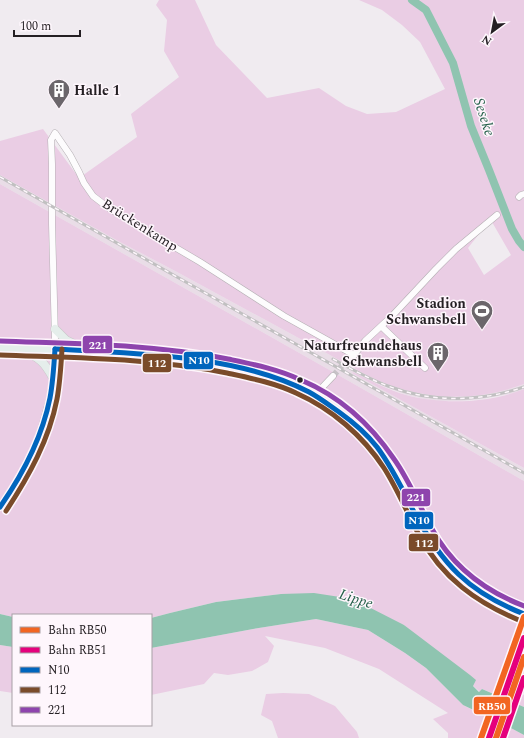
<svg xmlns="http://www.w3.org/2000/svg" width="524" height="738" font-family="Spectral,serif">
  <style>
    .built { fill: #e9dde7 }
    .green { fill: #eacde4; fill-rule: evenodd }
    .water { fill: #8fc4b0 }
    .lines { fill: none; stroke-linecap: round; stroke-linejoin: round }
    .river { stroke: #8fc4b0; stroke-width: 8 }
    .minor-tunnel { stroke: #c7c2c7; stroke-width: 6; stroke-dasharray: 6 3; stroke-linecap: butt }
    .minor-casing { stroke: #b5b0b4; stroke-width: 7 }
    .major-casing { stroke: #c9c7c9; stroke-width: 9 }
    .minor { stroke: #fdfcfd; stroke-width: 6 }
    .major { stroke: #e5eeeb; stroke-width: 8 }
    .rail-casing { stroke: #c1c0c1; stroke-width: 3 }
    .rail { stroke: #fef6fc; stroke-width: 1.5; stroke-dasharray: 4.5; stroke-linecap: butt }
    .bus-1-casing { stroke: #fef6fc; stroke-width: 8 }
    .bus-2-casing { stroke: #fef6fc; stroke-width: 8 }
    .bus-3-casing { stroke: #fef6fc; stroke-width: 8 }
    .bus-1 { stroke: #0065bd; stroke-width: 5 }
    .bus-2 { stroke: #7a4b2a; stroke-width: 5 }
    .bus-3 { stroke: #8e44ad; stroke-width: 5 }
    .rail-1-casing { stroke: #fef6fc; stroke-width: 9 }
    .rail-2-casing { stroke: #fef6fc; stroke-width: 9 }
    .rail-1 { stroke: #f26522; stroke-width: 6 }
    .rail-2 { stroke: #e5007d; stroke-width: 6 }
    .bus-dot { fill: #241f23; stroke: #fef6fc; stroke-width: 1.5 }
    .labels { text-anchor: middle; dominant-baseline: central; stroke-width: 3; stroke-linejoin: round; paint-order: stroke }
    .poi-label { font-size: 14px; font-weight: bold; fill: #241f23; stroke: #fef6fc; text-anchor: end }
    .street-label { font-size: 14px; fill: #241f23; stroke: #fef6fc }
    .water-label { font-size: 15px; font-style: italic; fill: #235f49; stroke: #fef6fc }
    .line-badge { stroke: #fef6fc; stroke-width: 1.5 }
    .badge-label { font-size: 11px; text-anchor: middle; font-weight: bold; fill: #fff }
  </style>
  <rect width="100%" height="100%" fill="#f0ebf0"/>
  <g class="built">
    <polygon points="0,175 120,242 177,272 350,366 377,380 405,390 432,395 458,397 513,388 524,384 524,389 515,393 482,399 461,401 434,401 406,395 370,381 353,372 352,373 524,468 524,481 326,368 0,184"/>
    <polygon points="524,606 524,671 511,702 498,738 478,738 494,694"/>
  </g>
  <g class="green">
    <path d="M159,0H195L216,45L267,98L319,88L346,106L367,114L396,112L445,89L420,42L402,25L382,10L359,0H524V384C476,402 425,401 377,380C368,376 359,371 350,366L177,272L120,242L0,175V141L43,129L79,178L137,137L131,114L179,77L164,51L167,20L156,5ZM492,222L511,255L484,275L468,248L479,234Z"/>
    <polygon points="0,184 326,368 524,481 524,606 494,694 482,689 480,692 404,625 281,594 216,602 170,613 151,618 151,615 13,615 13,617 0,614"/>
    <path d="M353,372C369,380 389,390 406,395C442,405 490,403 524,389V468L352,373Z"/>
    <polygon points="316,619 368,630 405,653 426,668 463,705 485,716 485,719 482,725 483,725 478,738 448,738 448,733 433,719 448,713 379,669 325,648 265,636 274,646 268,662 252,671 228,675 214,673 204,684 151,695 151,648 253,629"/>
    <polygon points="0,645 13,647 13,693 0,691"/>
    <polygon points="524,671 524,693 516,693 524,695 524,707 511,702"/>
    <polygon points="283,693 309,694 335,706 357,732 359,738 278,738 272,721 261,715 266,694"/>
    <polygon points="503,724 524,735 524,738 498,738"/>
  </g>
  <g class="water">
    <polygon points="314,593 353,599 404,625 470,675 476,680 473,686 479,692 482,689 524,707 524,735 503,724 463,705 426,668 405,653 368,630 316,619 253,629 151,648 151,618 170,613 216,602 281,594"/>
    <polygon points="0,614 13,617 13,647 0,645"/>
  </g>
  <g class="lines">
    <polyline class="river" points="412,0 426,10 453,63 471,126 489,170 512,229 519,241 524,247"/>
    <polyline class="minor-tunnel" points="333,376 347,360"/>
    <g class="minor-casing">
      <g id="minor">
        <polyline points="519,197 521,195 524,194"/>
        <polyline points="382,327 425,368"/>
        <polyline points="347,360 354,355 365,341 393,315 436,269 456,249 497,215"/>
        <polyline points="315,395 333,376"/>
        <polyline points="0,507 19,478 29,460 38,438 44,419 50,397 53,378 55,339 52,224 52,164 51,140 55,133 70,155 79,172 84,183 93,196 110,209 200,262 284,316 354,355"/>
      </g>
    </g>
    <g class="major-casing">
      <g id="major">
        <polyline points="55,329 66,340 83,348"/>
        <path d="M0,348C79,351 160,350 237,368C257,372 278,378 298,386C331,401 362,426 383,455C401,479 412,507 426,533C447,572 483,600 524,614"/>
        <path d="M22,350C39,358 44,361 53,378"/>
      </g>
    </g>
    <use href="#minor" class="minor"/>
    <use href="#major" class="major"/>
    <g class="rail-casing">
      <g id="rail">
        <polyline points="0,177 524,473"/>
        <path d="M333,359C351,369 369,379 388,386C432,403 480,402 524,387"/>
        <polyline points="512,690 524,665"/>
      </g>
    </g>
    <use href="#rail" class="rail"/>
    <g class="bus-1-casing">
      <g id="bus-1">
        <path d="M55,349C136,354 236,354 309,392C320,398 329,405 339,412C353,422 366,433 377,447C392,467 403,490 414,512C442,564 468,592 524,614"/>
        <path d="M0,507C23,474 42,438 50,398C53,382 54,365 55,349"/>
      </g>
    </g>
    <g class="bus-2-casing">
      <g id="bus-2">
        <path d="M0,355C76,358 152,358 227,373C250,378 275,383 296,393C332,409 363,436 384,468C398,490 407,513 419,535C442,578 477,603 521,621"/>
        <path d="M6,511C29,476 49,440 57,399C60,383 61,366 62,349"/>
      </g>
    </g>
    <g class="bus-3-casing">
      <path id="bus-3" d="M0,341C76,344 153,344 228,359C252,364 278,369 301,380C339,396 371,425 394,459C409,480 419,505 432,529C452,566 485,591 524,606"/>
    </g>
    <use href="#bus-1" class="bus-1"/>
    <use href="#bus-2" class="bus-2"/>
    <use href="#bus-3" class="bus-3"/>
    <g class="rail-1-casing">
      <g id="rail-1">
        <polyline points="481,738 524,617"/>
        <polyline points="496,738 524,657"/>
      </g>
    </g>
    <g class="rail-2-casing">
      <g id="rail-2">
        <polyline points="489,738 524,638"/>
        <polyline points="503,738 524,678"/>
      </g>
    </g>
    <use href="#rail-1" class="rail-1"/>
    <use href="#rail-2" class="rail-2"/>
  </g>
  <defs>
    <g id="building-pin" transform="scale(1.15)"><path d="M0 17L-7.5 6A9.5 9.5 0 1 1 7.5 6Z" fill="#6b666b" stroke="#fef6fc"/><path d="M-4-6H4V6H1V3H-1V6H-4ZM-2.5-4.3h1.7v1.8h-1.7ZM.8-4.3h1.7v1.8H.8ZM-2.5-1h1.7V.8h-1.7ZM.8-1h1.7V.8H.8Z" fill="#fff"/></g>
    <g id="stadium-pin" transform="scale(1.15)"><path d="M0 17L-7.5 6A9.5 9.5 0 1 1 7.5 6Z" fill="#6b666b" stroke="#fef6fc"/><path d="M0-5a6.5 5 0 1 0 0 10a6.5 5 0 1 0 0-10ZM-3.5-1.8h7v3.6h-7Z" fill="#fff"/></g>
  </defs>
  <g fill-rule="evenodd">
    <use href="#building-pin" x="59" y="90"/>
    <use href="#stadium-pin" x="482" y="311"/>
    <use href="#building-pin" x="438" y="353"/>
  </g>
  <circle class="bus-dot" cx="300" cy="380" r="3.5"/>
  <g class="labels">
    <g class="poi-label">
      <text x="74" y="90" text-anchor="start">Halle 1</text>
      <text x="466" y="303">Stadion<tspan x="466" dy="16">Schwansbell</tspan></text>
      <text x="422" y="345">Naturfreundehaus<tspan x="422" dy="16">Schwansbell</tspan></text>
    </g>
    <g class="street-label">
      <text transform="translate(140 225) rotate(32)">Brückenkamp</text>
    </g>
    <g class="water-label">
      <text transform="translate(484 117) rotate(72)">Seseke</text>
      <text transform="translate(356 599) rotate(18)">Lippe</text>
    </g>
  </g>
  <g class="line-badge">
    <rect x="82" y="335" width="31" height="19" rx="4" fill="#8e44ad"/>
    <rect x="183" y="351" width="31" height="19" rx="4" fill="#0065bd"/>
    <rect x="142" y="353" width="30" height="20" rx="4" fill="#7a4b2a"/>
    <rect x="401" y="488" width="30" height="19" rx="4" fill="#8e44ad"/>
    <rect x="404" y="511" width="30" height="19" rx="4" fill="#0065bd"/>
    <rect x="408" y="533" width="31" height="19" rx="4" fill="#7a4b2a"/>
    <rect x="473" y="696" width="38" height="19" rx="4" fill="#f26522"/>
  </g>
  <g class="badge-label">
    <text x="98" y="349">221</text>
    <text x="199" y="364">N10</text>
    <text x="157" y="367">112</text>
    <text x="416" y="501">221</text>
    <text x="419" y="524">N10</text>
    <text x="424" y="547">112</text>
    <text x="492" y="710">RB50</text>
  </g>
  <rect x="12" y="614" width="140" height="112" fill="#fef6fc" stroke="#a7a0a5"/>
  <rect x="20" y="627" width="20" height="6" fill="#f26522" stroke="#a7a0a5"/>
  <text x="48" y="634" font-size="12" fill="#241f23">Bahn RB50</text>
  <rect x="20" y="647" width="20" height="6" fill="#e5007d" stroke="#a7a0a5"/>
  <text x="48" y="654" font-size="12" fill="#241f23">Bahn RB51</text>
  <rect x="20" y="667" width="20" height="6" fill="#0065bd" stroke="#a7a0a5"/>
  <text x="48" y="674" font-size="12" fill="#241f23">N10</text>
  <rect x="20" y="687" width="20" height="6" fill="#7a4b2a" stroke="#a7a0a5"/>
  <text x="48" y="694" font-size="12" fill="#241f23">112</text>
  <rect x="20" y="707" width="20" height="6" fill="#8e44ad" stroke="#a7a0a5"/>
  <text x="48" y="714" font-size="12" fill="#241f23">221</text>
  <g transform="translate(492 32) rotate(212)" stroke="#fef6fc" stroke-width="3" paint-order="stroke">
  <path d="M0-3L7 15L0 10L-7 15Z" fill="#241f23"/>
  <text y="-6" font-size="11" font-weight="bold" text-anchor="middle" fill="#241f23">N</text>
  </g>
  <path d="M14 30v6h66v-6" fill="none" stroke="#241f23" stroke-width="2"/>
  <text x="20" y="30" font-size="12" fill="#241f23" stroke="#fef6fc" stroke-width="3" paint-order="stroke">100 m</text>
</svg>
